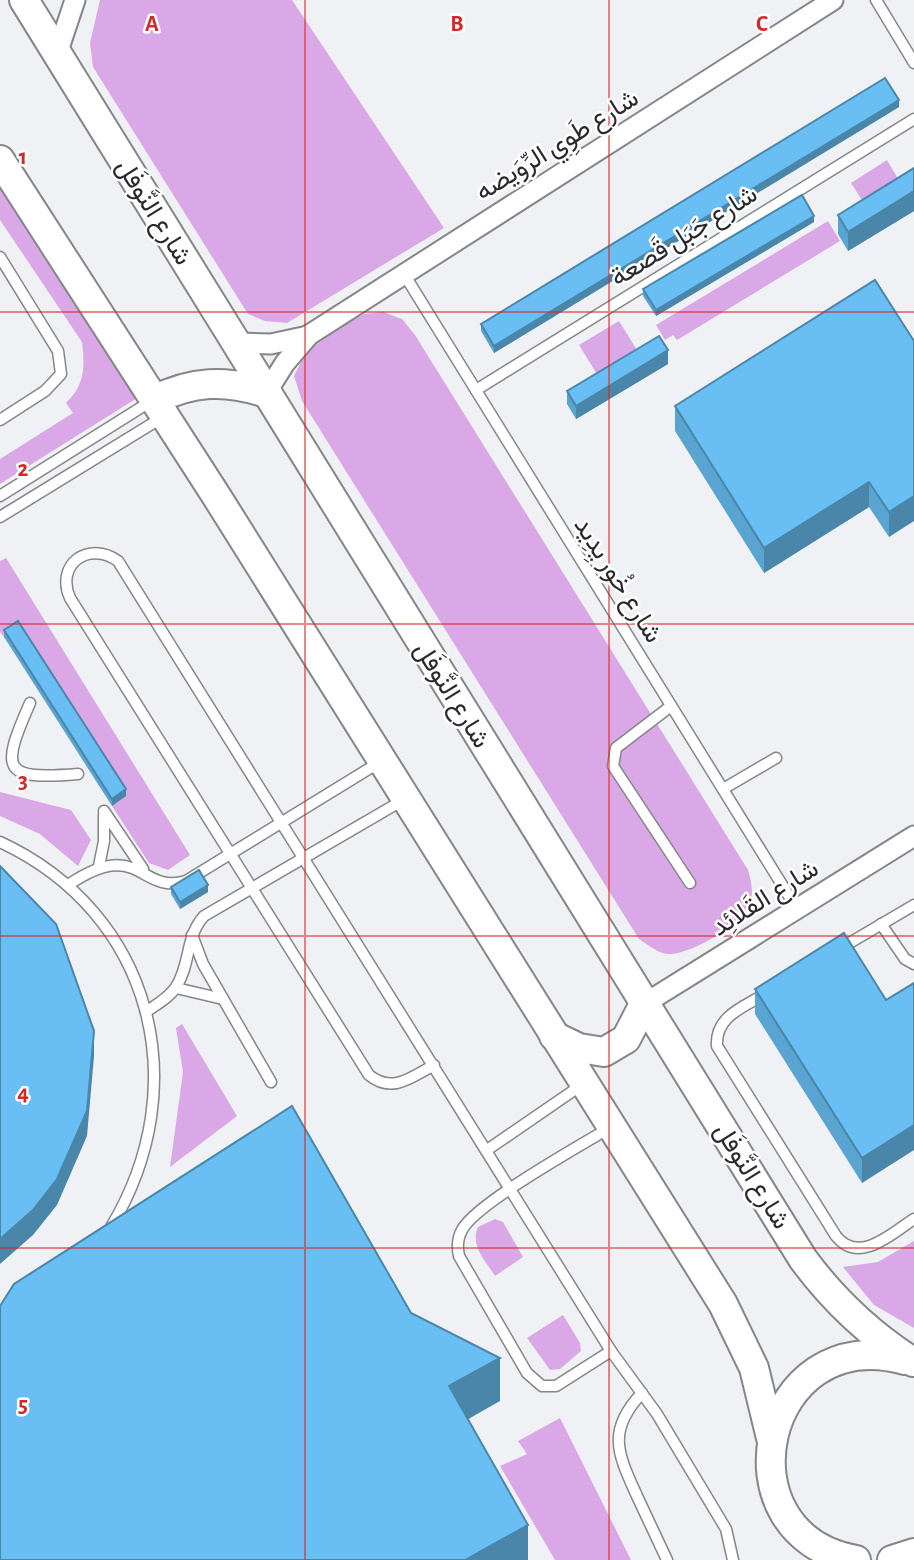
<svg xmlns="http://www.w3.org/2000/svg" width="914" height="1560" font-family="'Alegreya Sans',Vazirmatn,sans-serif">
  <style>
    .green { fill: #dba8e7 }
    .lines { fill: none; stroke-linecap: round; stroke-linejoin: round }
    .lane-casing { stroke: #848688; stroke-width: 13 }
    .street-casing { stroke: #848688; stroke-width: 23 }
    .secondary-casing { stroke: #848688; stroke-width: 32 }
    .lane { stroke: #fff; stroke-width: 10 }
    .street { stroke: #fff; stroke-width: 19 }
    .secondary { stroke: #fff; stroke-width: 28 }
    .wall { fill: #5aa4d1 }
    .shaded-wall { fill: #4a86aa }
    .building { fill: #69bff3; stroke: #4a86aa; stroke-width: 2 }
    .grid { fill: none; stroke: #d62828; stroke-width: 2; stroke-opacity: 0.55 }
    .labels { text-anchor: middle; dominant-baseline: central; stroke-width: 5; stroke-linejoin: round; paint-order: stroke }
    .street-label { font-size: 26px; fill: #2a2a2c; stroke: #fff }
    .grid-label { font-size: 23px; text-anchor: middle; font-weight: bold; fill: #d62828; stroke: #fff; stroke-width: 5; stroke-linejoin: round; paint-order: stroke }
  </style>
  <rect width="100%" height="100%" fill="#f0f1f4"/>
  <g class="green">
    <polygon points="100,0 292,0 444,228 287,323 265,321 248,314 93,67 90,43"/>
    <polygon points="887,160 904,189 869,211 851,183"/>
    <path d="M0,187L137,398L0,484V459L73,413L66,403C85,385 85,367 82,342L0,220Z"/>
    <polygon points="828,221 840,241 677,340 673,335 665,340 656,325"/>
    <path d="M383,312L402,319L415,335L748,870C751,881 754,891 750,902C744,924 689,956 667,954C658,953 647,944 639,939L302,401L294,376L306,352L336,330L364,314Z"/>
    <polygon points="619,321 640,355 600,379 579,345"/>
    <polygon points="6,558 190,855 168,870 149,863 112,806 126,796 18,628 4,637 0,632 0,561"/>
    <polygon points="0,792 71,810 91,840 78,866 40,834 0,816"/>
    <polygon points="182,1024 237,1116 170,1167 183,1072 176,1028"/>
    <path d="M495,1219L503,1222L523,1257L495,1276C485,1260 470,1246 478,1227Z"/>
    <polygon points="914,1241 914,1328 874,1305 843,1267 878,1262"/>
    <polygon points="563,1315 580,1343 581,1351 560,1369 550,1370 527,1338"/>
    <polygon points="560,1418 631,1560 555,1560 500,1466 527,1454 518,1441"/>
  </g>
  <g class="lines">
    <g class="lane-casing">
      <g id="lane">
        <polyline points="876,0 914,63"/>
        <polyline points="0,257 58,351 61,374 45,391 0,420"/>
        <polyline points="404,274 797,909"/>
        <polyline points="476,390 914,119"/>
        <polyline points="0,496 153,400"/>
        <polyline points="0,517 163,417"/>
        <path d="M30,703C0,771 2,780 78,774"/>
        <polyline points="671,706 616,748 613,766 690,883"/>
        <polyline points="723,789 776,758"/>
        <polyline points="104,811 143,869"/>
        <path d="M0,842C153,913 196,1086 111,1227"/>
        <polyline points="99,866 104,841 104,815"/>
        <path d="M68,885C140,836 139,895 186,881L380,762"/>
        <polyline points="881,924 905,959 914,964"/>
        <polyline points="192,935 203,964 271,1082"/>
        <polyline points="841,948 914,905"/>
        <polyline points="176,988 223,999"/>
        <path d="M765,994C744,1007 715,1016 717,1046L836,1236C859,1265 891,1234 914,1219"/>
        <path d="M146,1012C157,1004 169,998 176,987C191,964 185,937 204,916L405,799"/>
        <path d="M434,1065C412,1077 392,1094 369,1075L70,598C55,564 89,540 118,561L611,1351L657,1414L726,1529L733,1560"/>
        <path d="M611,1127C581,1145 475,1204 462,1230C457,1239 457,1247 459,1256L527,1373L542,1386H556L611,1351"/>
        <polyline points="487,1150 583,1084"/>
        <path d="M642,1393C606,1431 618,1454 637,1496C647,1517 657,1539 667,1560"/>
      </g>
    </g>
    <g class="street-casing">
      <g id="street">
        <polyline points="57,54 75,0"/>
        <polyline points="235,343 271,344 308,336"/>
        <polyline points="266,393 285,363 309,335 833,0"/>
        <polyline points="644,1004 914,836"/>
      </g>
    </g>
    <g class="secondary-casing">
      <g id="secondary">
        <path d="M24,0L803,1259C834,1301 869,1334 913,1362"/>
        <polyline points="0,160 217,497 723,1304 754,1368 771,1438"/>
        <path d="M154,400C192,381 225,379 266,393"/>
        <polyline points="554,1036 579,1048 604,1052 626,1039 644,1004"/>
        <path d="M856,1560C715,1535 761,1320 905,1360"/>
        <polyline points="892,1560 914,1553"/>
      </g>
    </g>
    <use href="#lane" class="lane"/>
    <use href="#street" class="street"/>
    <use href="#secondary" class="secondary"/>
  </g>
  <g class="wall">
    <polygon points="899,107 494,353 481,331 481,324"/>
    <polygon points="914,168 914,211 848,251 838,234 838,215"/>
    <polygon points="814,222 656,316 643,296 643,289"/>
    <polygon points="914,341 889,537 869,507 764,573 675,431 675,406"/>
    <polygon points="668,364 576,419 567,404 567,391"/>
    <polygon points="4,630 126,796 112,806 4,637"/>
    <polygon points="171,887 208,892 180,909 171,894"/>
    <polygon points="755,989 886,1000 862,1183 755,1014"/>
  </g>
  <g class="shaded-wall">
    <polygon points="899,100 899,107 494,353 494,346"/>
    <polygon points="914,191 914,211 848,251 848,232"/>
    <polygon points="814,216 814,222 656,316 656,310"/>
    <polygon points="668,350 668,364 576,419 576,406"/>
    <polygon points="869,482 869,507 764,573 764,548"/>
    <polygon points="914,496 914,521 889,537 889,512"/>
    <polygon points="126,789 126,796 112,806 112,799"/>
    <polygon points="208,885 208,892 180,909 180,902"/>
    <polygon points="94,1031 94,1056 87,1136 57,1205 33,1235 0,1264 0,1239"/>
    <polygon points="914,1125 914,1150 862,1183 862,1158"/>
    <polygon points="500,1358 500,1401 449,1430 449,1386"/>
    <polygon points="528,1525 528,1560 465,1560"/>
  </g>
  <g class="building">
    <polygon points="885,78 899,100 494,346 481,324"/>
    <polygon points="914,168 914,191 848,232 838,215"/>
    <polygon points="802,195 814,216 656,310 643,289"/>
    <polygon points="875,280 914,341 914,496 889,512 869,482 764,548 675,406"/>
    <polygon points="659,336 668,350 576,406 567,391"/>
    <polygon points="18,621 126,789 112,799 4,630"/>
    <polygon points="0,866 56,924 94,1031 87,1111 57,1179 33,1210 0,1239"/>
    <polygon points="199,870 208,885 180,902 171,887"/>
    <polygon points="844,933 886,1000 914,983 914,1125 862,1158 755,989"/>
    <polygon points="292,1106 411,1313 500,1358 449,1386 528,1525 465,1560 0,1560 0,1306 14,1284"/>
  </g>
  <path class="grid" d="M305,0V1560M609,0V1560M0,312H914M0,624H914M0,936H914M0,1248H914"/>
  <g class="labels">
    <g class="street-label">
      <text transform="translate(557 145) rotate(-32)">شارع طَوِي الرِّوَيضه</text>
      <text transform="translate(154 212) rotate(58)">شارع النَّوفَل</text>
      <text transform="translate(684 236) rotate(-32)">شارع جَبَل قَصعة</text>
      <text transform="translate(618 580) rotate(58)">شارع خُور يِدِيد</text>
      <text transform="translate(452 695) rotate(58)">شارع النَّوفَل</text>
      <text transform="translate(765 898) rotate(-32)">شارع القَلائِد</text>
      <text transform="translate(752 1176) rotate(58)">شارع النَّوفَل</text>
    </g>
  </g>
  <g class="grid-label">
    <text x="152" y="31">A</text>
    <text x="457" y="31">B</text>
    <text x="762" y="31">C</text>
    <text x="23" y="164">1</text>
    <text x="23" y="476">2</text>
    <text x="23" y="788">3</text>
    <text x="23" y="1100">4</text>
    <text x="23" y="1412">5</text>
  </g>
</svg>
